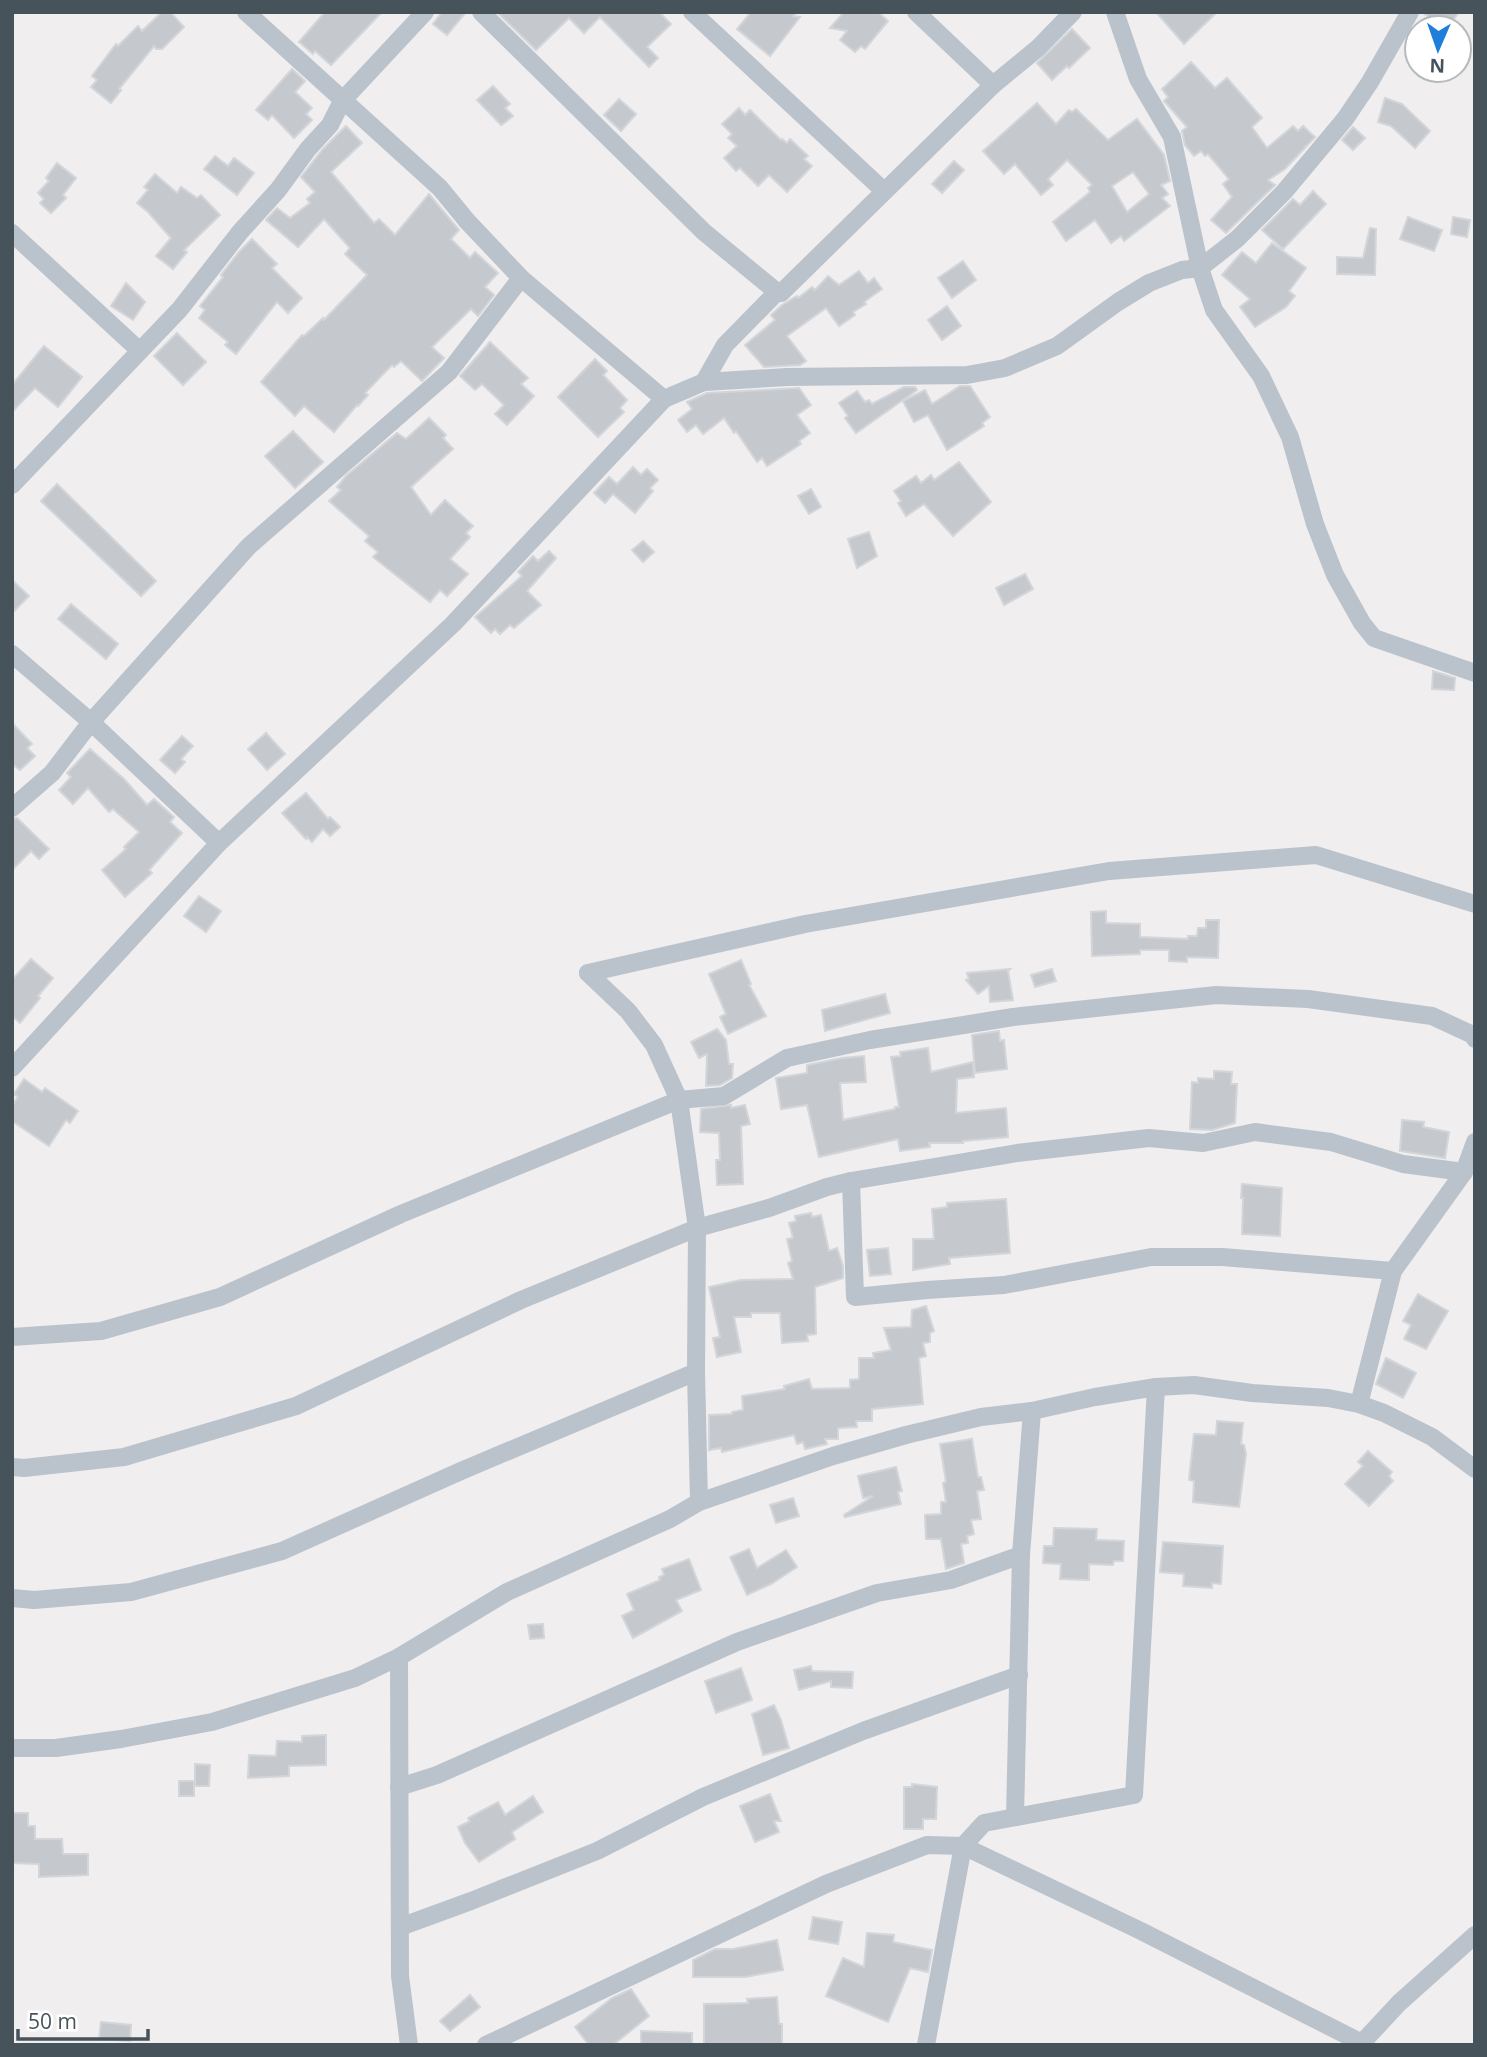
<svg xmlns="http://www.w3.org/2000/svg" width="1487" height="2057" font-family="'Open Sans',sans-serif">
  <style>
    .building { fill: #c5c9cd; stroke: #d2d5d9; stroke-width: 2; fill-rule: evenodd }
    .lines { fill: none; stroke-linecap: round; stroke-linejoin: round }
    .minor { stroke: #bac3cb; stroke-width: 18 }
  </style>
  <rect width="100%" height="100%" fill="#f0eeee"/>
  <g class="building">
    <polygon points="162,12 170,12 184,27 162,49 156,49 154,46 119,89 121,90 111,103 91,87 97,80 92,76 116,44 118,46 138,26 142,31"/>
    <polygon points="325,12 382,12 331,65 315,51 313,54 299,42"/>
    <polygon points="442,12 466,12 447,35 433,24"/>
    <polygon points="497,12 659,12 671,24 647,47 658,58 649,67 600,17 584,33 569,18 536,50"/>
    <polygon points="751,12 797,12 793,16 800,17 770,56 737,29"/>
    <polygon points="844,12 878,12 888,21 865,49 861,46 855,52 840,40 847,31 830,28"/>
    <polygon points="1156,12 1217,12 1184,44"/>
    <polygon points="1422,12 1459,12 1447,28 1444,28"/>
    <polygon points="1072,29 1090,48 1069,68 1067,66 1052,80 1037,63"/>
    <polygon points="1191,62 1215,88 1227,78 1262,118 1252,127 1267,148 1293,126 1298,131 1303,126 1315,137 1285,169 1268,180 1275,185 1226,233 1211,220 1232,197 1223,184 1229,179 1208,154 1205,156 1201,151 1194,156 1185,145 1182,131 1187,127 1164,101 1168,97 1162,89"/>
    <polygon points="292,69 305,81 295,92 312,108 306,114 312,120 294,138 272,115 268,120 256,110"/>
    <polygon points="493,86 510,104 505,108 513,116 503,124 501,125 477,100"/>
    <polygon points="1385,98 1402,104 1430,131 1415,148 1391,126 1378,122"/>
    <polygon points="619,99 636,114 621,131 604,115"/>
    <path d="M1037,103L1056,124L1069,110L1072,112L1076,109L1108,140L1137,119L1164,155L1170,181L1161,185L1168,194L1162,198L1170,206L1124,241L1121,236L1111,243L1095,220L1066,241L1053,222L1090,192L1088,188L1092,185L1067,160L1048,179L1053,185L1041,195L1015,164L1004,174L983,151ZM1133,172L1149,194L1127,212L1112,186Z"/>
    <polygon points="739,108 745,115 750,110 781,140 782,139 787,143 790,139 808,156 804,159 812,166 787,192 769,175 758,186 740,168 736,171 724,158 737,146 728,138 732,134 722,124"/>
    <polygon points="346,126 362,143 331,172 374,223 379,219 395,235 429,194 459,230 451,239 470,258 475,252 498,273 485,287 494,295 478,316 471,309 432,347 444,358 422,381 401,361 394,367 392,365 365,393 368,395 358,406 357,405 334,432 304,406 295,416 261,382 302,335 304,336 323,318 324,320 367,275 345,254 350,248 324,219 298,247 266,220 277,208 290,218 310,203 307,199 315,192 301,177 323,149"/>
    <polygon points="1353,127 1365,138 1353,150 1342,140"/>
    <polygon points="215,156 228,166 234,158 254,173 237,195 204,169"/>
    <polygon points="954,161 964,170 942,193 932,184"/>
    <polygon points="57,163 76,178 63,195 66,198 51,213 40,203 44,199 38,193 49,181 46,178"/>
    <polygon points="155,174 177,193 181,187 197,198 201,195 220,215 184,250 187,252 173,269 156,256 171,238 148,212 137,203 148,190 144,187"/>
    <polygon points="1313,191 1326,204 1283,249 1262,230 1293,199 1300,205"/>
    <polygon points="1408,217 1442,230 1434,251 1400,239"/>
    <polygon points="1453,217 1470,220 1467,237 1451,234"/>
    <polygon points="1370,228 1376,229 1375,275 1337,274 1337,257 1363,258"/>
    <polygon points="252,239 277,264 272,268 302,298 288,313 277,302 236,354 225,345 228,342 199,318 205,310 200,306 223,277 221,275 239,252"/>
    <polygon points="1272,243 1306,268 1289,291 1295,296 1286,307 1255,327 1240,307 1250,299 1222,275 1242,252 1256,263"/>
    <polygon points="963,261 976,280 952,298 938,278"/>
    <polygon points="859,271 868,283 874,278 882,289 864,302 866,304 853,312 855,315 839,326 826,308 787,336 806,361 800,365 764,367 745,345 775,320 771,315 782,305 797,296 798,298 812,287 815,290 828,276 839,285"/>
    <polygon points="126,283 145,302 133,320 111,306"/>
    <polygon points="947,306 961,326 942,340 928,320"/>
    <polygon points="177,333 206,362 183,385 154,356"/>
    <polygon points="490,342 528,378 521,384 534,396 507,425 495,414 504,405 482,384 475,390 460,376"/>
    <polygon points="44,346 82,377 58,407 35,388 12,412 12,385"/>
    <polygon points="595,359 607,371 603,375 627,400 620,408 624,412 598,437 558,397"/>
    <polygon points="960,386 970,386 990,417 982,423 984,426 947,450 928,415 914,422 903,401 925,390 932,404"/>
    <polygon points="904,387 915,387 917,390 856,433 845,418 848,416 839,403 857,391 865,402 869,400 872,404"/>
    <polygon points="799,388 811,405 797,415 810,433 799,441 801,444 767,466 762,458 757,462 736,431 734,433 724,418 703,434 696,425 687,432 678,420 692,409 687,402 707,393"/>
    <polygon points="429,418 446,435 443,438 453,449 411,487 431,515 445,500 473,526 466,533 470,537 450,559 468,574 447,596 440,590 430,602 373,557 378,552 365,541 369,536 329,501 341,490 337,487 346,476 397,433 406,439"/>
    <polygon points="293,431 323,462 295,488 265,456"/>
    <polygon points="959,462 991,502 953,536 924,504 906,516 898,503 901,501 894,491 916,476 921,483 931,475 934,480"/>
    <polygon points="633,467 641,475 647,469 658,480 650,488 653,491 635,513 613,494 605,503 594,493 609,477 617,484"/>
    <polygon points="57,484 156,581 141,596 41,501"/>
    <polygon points="811,489 821,507 809,514 798,496"/>
    <polygon points="869,532 877,556 857,568 848,539"/>
    <polygon points="643,541 654,552 643,562 632,550"/>
    <polygon points="549,551 556,558 527,591 541,605 514,628 510,625 500,634 495,629 491,633 475,617 522,576 518,572 533,556 538,561"/>
    <polygon points="1025,574 1033,589 1004,605 996,588"/>
    <polygon points="12,580 29,596 12,613"/>
    <polygon points="71,604 118,644 106,659 58,619"/>
    <polygon points="1433,671 1455,678 1454,690 1432,689"/>
    <polygon points="12,723 32,744 27,748 35,756 20,770 12,764"/>
    <polygon points="266,733 285,754 267,770 248,749"/>
    <polygon points="182,736 193,746 181,759 185,762 175,773 160,760"/>
    <polygon points="90,749 124,779 147,805 154,799 174,817 170,822 182,833 149,870 152,873 125,897 102,870 126,849 124,847 139,832 113,809 109,812 88,788 73,804 59,790 71,777 67,773"/>
    <polygon points="306,793 328,819 330,817 340,827 330,836 323,829 312,842 307,837 306,839 282,813"/>
    <polygon points="17,818 49,849 39,859 31,851 12,870 12,819"/>
    <polygon points="199,896 221,911 206,932 184,916"/>
    <polygon points="1106,911 1106,923 1140,924 1140,937 1188,939 1188,936 1197,936 1198,928 1206,928 1206,920 1219,920 1218,958 1187,957 1187,962 1169,961 1169,950 1140,950 1140,954 1092,956 1091,912"/>
    <polygon points="31,959 53,978 38,996 40,998 20,1023 12,1016 12,980"/>
    <polygon points="741,960 751,984 749,985 766,1016 728,1034 720,1017 726,1014 709,974"/>
    <polygon points="1010,969 1008,971 1013,1000 990,1002 989,986 978,994 966,980 969,979 967,973"/>
    <polygon points="1052,969 1056,981 1035,987 1031,975"/>
    <polygon points="885,994 890,1013 825,1031 822,1010"/>
    <polygon points="717,1029 726,1040 729,1064 733,1064 732,1078 720,1085 706,1086 707,1054 699,1058 691,1042"/>
    <polygon points="999,1031 1000,1041 1004,1040 1007,1069 975,1073 972,1035"/>
    <polygon points="928,1048 931,1072 973,1062 974,1077 957,1079 956,1113 1006,1108 1008,1137 963,1141 963,1143 929,1143 930,1147 900,1151 898,1139 819,1157 807,1105 781,1109 776,1078 807,1073 807,1065 842,1058 864,1056 866,1082 840,1083 843,1120 895,1109 895,1107 899,1107 891,1057 901,1056 900,1052"/>
    <polygon points="1214,1071 1232,1072 1231,1084 1237,1084 1235,1123 1212,1130 1190,1129 1192,1082 1198,1083 1198,1078 1214,1079"/>
    <polygon points="24,1079 42,1092 45,1088 78,1111 70,1123 66,1120 49,1146 12,1121 12,1106 18,1097 14,1094"/>
    <polygon points="731,1105 731,1108 745,1105 750,1124 741,1126 743,1184 717,1185 716,1160 720,1160 719,1133 700,1132 701,1109"/>
    <polygon points="1402,1120 1424,1122 1423,1127 1449,1132 1445,1158 1400,1151"/>
    <polygon points="1242,1184 1282,1188 1280,1236 1242,1234 1243,1198 1241,1198"/>
    <polygon points="1006,1199 1010,1253 949,1258 950,1264 913,1270 913,1239 934,1239 932,1209 947,1207 947,1203"/>
    <polygon points="811,1213 812,1217 821,1215 829,1251 837,1248 843,1266 843,1278 815,1287 816,1334 807,1335 808,1341 782,1343 780,1313 751,1313 751,1317 734,1317 741,1352 717,1357 713,1338 720,1337 709,1287 741,1280 793,1279 788,1263 792,1261 787,1239 793,1238 789,1223 796,1221 795,1216"/>
    <polygon points="888,1248 891,1274 870,1276 867,1250"/>
    <polygon points="1418,1294 1448,1311 1426,1349 1404,1339 1411,1325 1403,1321"/>
    <polygon points="926,1306 934,1331 930,1333 930,1342 923,1343 926,1356 919,1358 923,1404 872,1409 872,1421 856,1421 857,1427 838,1428 838,1439 825,1439 827,1444 805,1449 803,1442 797,1444 794,1435 722,1452 721,1448 709,1450 709,1415 732,1414 732,1412 743,1410 742,1396 785,1389 784,1386 809,1379 812,1389 850,1388 850,1380 859,1379 859,1358 874,1358 873,1353 891,1350 884,1328 911,1327 912,1310"/>
    <polygon points="1386,1358 1416,1373 1403,1398 1376,1384"/>
    <polygon points="1217,1421 1243,1423 1241,1444 1244,1445 1246,1454 1239,1507 1193,1502 1194,1481 1189,1480 1194,1434 1216,1435"/>
    <polygon points="972,1439 978,1477 981,1477 984,1490 977,1491 981,1519 971,1520 974,1534 967,1536 968,1543 961,1544 964,1563 946,1569 941,1539 926,1539 925,1515 941,1514 941,1502 946,1502 943,1483 946,1482 940,1444"/>
    <polygon points="1368,1451 1392,1472 1389,1476 1393,1481 1369,1506 1345,1484 1363,1466 1358,1462"/>
    <polygon points="896,1467 902,1491 898,1492 901,1504 845,1517 844,1515 873,1496 863,1498 858,1476"/>
    <polygon points="793,1498 799,1516 776,1523 770,1505"/>
    <polygon points="1054,1528 1097,1529 1096,1540 1124,1541 1123,1561 1114,1561 1113,1565 1089,1564 1089,1580 1060,1579 1061,1564 1043,1563 1044,1546 1053,1546"/>
    <polygon points="1163,1542 1223,1546 1221,1584 1212,1583 1212,1588 1183,1586 1184,1574 1160,1572"/>
    <polygon points="749,1549 757,1568 786,1550 797,1567 771,1584 747,1595 730,1557"/>
    <polygon points="689,1559 701,1590 676,1600 682,1611 633,1638 622,1616 634,1610 627,1594 660,1580 659,1577 664,1575 662,1569"/>
    <polygon points="543,1624 544,1638 530,1639 528,1625"/>
    <polygon points="811,1666 812,1671 853,1672 852,1688 831,1687 831,1681 799,1690 794,1670"/>
    <polygon points="741,1668 752,1700 716,1713 705,1681"/>
    <polygon points="774,1705 781,1720 789,1748 763,1755 752,1714"/>
    <polygon points="326,1735 326,1765 289,1766 289,1776 248,1778 249,1755 276,1756 277,1741 302,1742 302,1736"/>
    <polygon points="195,1764 210,1765 209,1786 195,1786"/>
    <rect x="179" y="1781" width="15" height="15"/>
    <polygon points="912,1784 937,1787 936,1819 923,1819 923,1829 904,1829 904,1787 912,1787"/>
    <polygon points="770,1794 781,1821 774,1821 779,1832 755,1842 740,1806"/>
    <polygon points="533,1796 543,1812 512,1832 515,1839 479,1862 465,1843 458,1827 470,1821 468,1818 498,1802 505,1815"/>
    <polygon points="12,1813 28,1813 28,1826 35,1826 35,1839 62,1839 63,1854 88,1854 88,1875 39,1877 39,1864 12,1863"/>
    <polygon points="813,1917 842,1922 838,1944 809,1939"/>
    <polygon points="867,1933 894,1935 893,1942 932,1950 928,1972 910,1968 888,2022 826,1996 843,1958 864,1967"/>
    <polygon points="777,1940 783,1970 745,1977 693,1977 693,1960 715,1949 733,1949"/>
    <polygon points="631,1989 649,2016 613,2045 589,2045 575,2027 612,1998"/>
    <polygon points="470,1995 480,2007 450,2031 440,2021"/>
    <polygon points="777,1997 779,2024 782,2024 782,2045 704,2045 704,2004 748,2003 747,1999"/>
    <polygon points="101,2022 131,2025 130,2041 99,2039"/>
    <polygon points="641,2031 692,2033 692,2045 641,2045"/>
  </g>
  <g class="lines">
    <g class="minor">
      <polyline points="246,12 440,188 467,221 521,278 664,399"/>
      <polyline points="481,12 704,232 777,292"/>
      <polyline points="692,12 884,191"/>
      <polyline points="916,12 993,85"/>
      <polyline points="1115,12 1138,79 1172,137 1200,268 1214,310 1261,376 1290,437 1315,524 1335,575 1362,623 1374,638 1475,673"/>
      <polyline points="12,233 140,351"/>
      <polyline points="704,382 787,377 967,375 1005,368 1057,346 1118,302 1149,283 1182,270 1200,268 1237,239 1284,192 1345,119 1370,82 1410,12"/>
      <polyline points="12,485 180,309 240,232 278,190 308,149 330,125 342,101 425,12"/>
      <polyline points="12,654 91,722 219,843"/>
      <polyline points="12,808 52,773 91,722 249,546 449,372 521,278"/>
      <polyline points="588,973 805,924 1109,871 1316,855 1475,904"/>
      <polyline points="588,973 628,1011 654,1045 679,1100 697,1228 696,1372 699,1502"/>
      <polyline points="12,1068 219,843 453,624 664,399 704,382 725,345 777,292 781,293 993,85 1038,48 1073,12"/>
      <polyline points="851,1181 855,1297 927,1290 1004,1285 1151,1257 1222,1257 1393,1271"/>
      <polyline points="12,1337 101,1331 220,1297 401,1214 679,1100 724,1096 787,1058 870,1040 1013,1017 1216,995 1308,999 1432,1016 1473,1035 1475,1039"/>
      <polyline points="1359,1404 1393,1271 1464,1172 1475,1142"/>
      <polyline points="12,1467 24,1468 124,1457 296,1406 521,1300 697,1228 769,1208 827,1187 851,1181 1017,1153 1149,1138 1203,1143 1255,1132 1331,1142 1403,1164 1464,1172"/>
      <polyline points="12,1598 34,1600 131,1592 282,1551 461,1471 696,1372"/>
      <polyline points="399,1657 400,1976 409,2045"/>
      <polyline points="12,1748 56,1748 121,1739 212,1722 355,1678 399,1657 507,1592 670,1519 699,1502 833,1456 906,1435 981,1417 1032,1411 1095,1397 1156,1387 1194,1385 1252,1393 1328,1398 1359,1404 1384,1413 1432,1437 1475,1469"/>
      <polyline points="399,1787 437,1775 737,1642 877,1593 951,1580 1021,1555"/>
      <polyline points="1015,1817 1021,1555 1032,1411"/>
      <polyline points="400,1927 471,1901 597,1851 703,1797 863,1731 1019,1675"/>
      <polyline points="486,2045 826,1884 927,1845 963,1846 1141,1931 1362,2043"/>
      <polyline points="926,2045 963,1846 984,1823 1134,1795 1156,1387"/>
      <polyline points="1360,2045 1399,2003 1475,1935"/>
    </g>
  </g>
  <rect width="1487" height="2057" fill="none" stroke="#47535b" stroke-width="28"/>
  <g transform="translate(1438 49) rotate(182)"><circle r="33" fill="#ffffff" stroke="#b5babd" stroke-width="2"/>
  <path d="M0-5L12 26L0 18L-12 26Z" fill="#1e7eda"/>
  <text y="-10" font-size="19" font-weight="bold" text-anchor="middle" fill="#47535b">N</text>
  </g>
  <path d="M18 2029v10h130v-10" fill="none" stroke="#47535b" stroke-width="3.5"/>
  <text x="28" y="2029" font-size="21" fill="#47535b" stroke="#ffffff" stroke-width="5" paint-order="stroke">50 m</text>
</svg>
